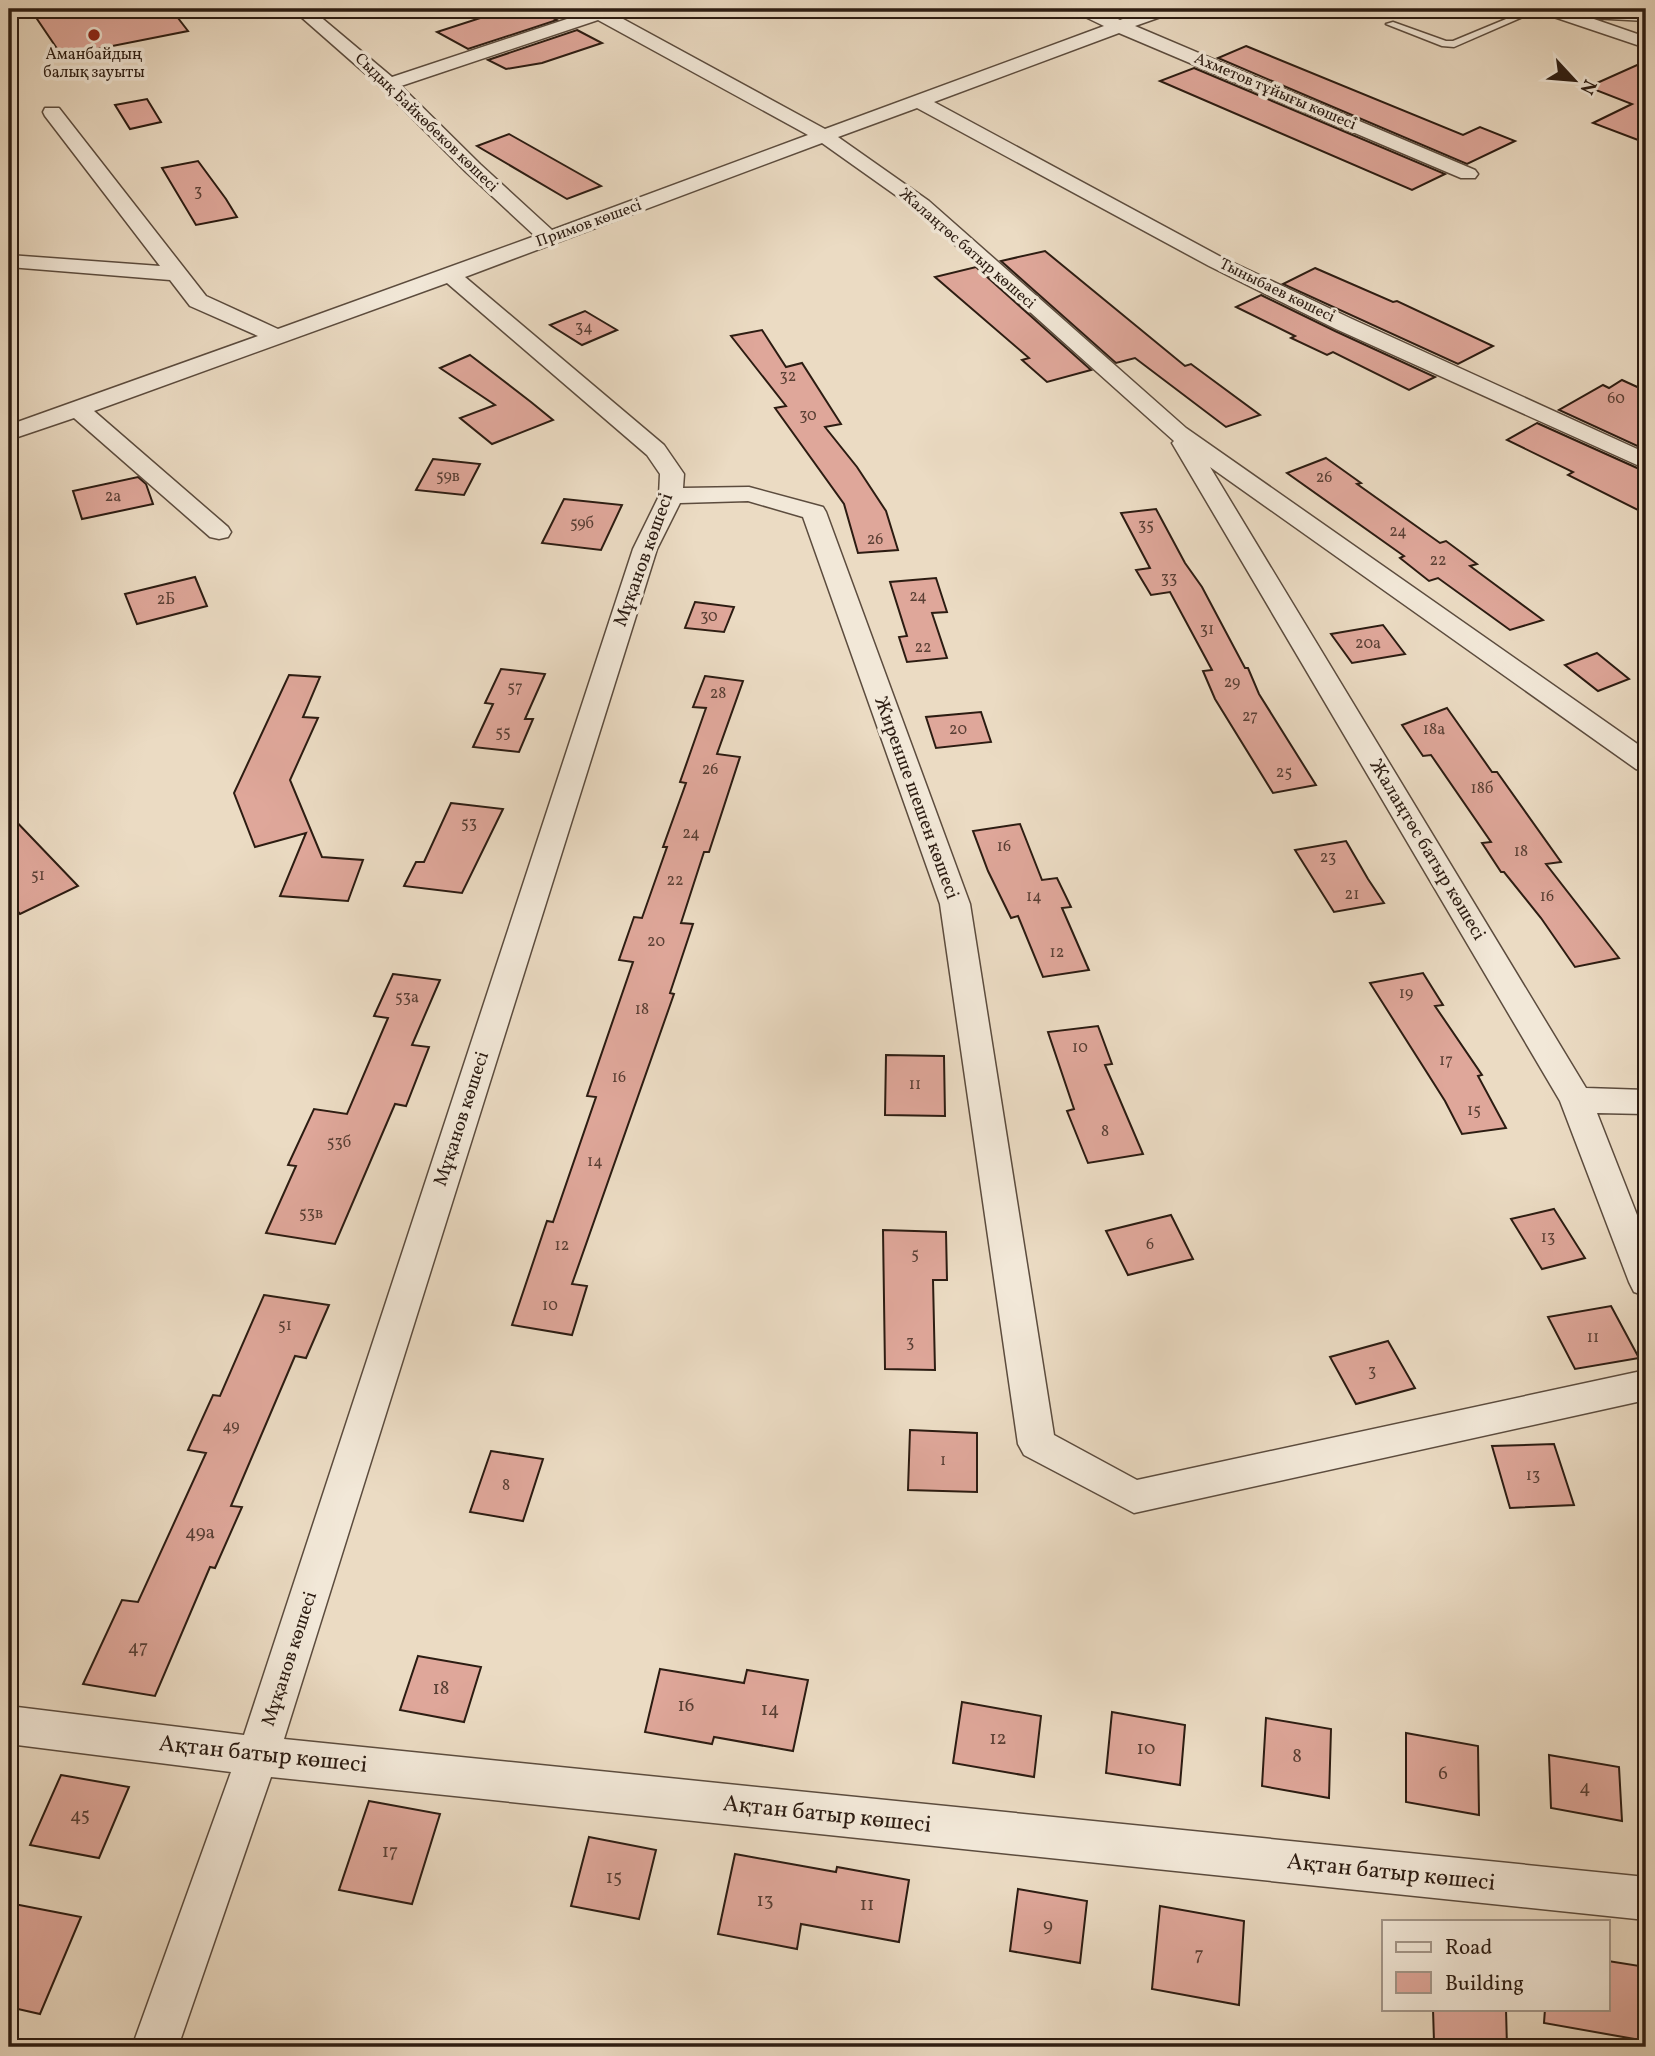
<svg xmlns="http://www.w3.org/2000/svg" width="1655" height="2056" font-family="Vollkorn,serif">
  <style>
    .building { fill: #dfa79a; stroke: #2c1c12; stroke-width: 2 }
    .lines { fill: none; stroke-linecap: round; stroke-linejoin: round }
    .service-casing { stroke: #5c4c3e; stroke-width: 3 }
    .minor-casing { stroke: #5c4c3e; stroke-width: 3 }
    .service { fill: #f2e8d8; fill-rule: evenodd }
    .minor { fill: #f2e8d8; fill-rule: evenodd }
    .poi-dot { fill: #8f2418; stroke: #f2e8d8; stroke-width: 2.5 }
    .labels { text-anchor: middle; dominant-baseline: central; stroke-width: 7; stroke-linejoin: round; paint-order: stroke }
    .far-poi-label { font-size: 16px; fill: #2c1c12; stroke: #f2e8d8 }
    .far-street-label { font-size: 16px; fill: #2c1c12; stroke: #f2e8d8 }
    .number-label { font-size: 16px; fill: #593f34 }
    .street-label { font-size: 19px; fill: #2c1c12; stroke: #f2e8d8 }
    .near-number-label { font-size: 19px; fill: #593f34 }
    .near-street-label { font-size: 23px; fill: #2c1c12; stroke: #f2e8d8 }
  </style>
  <rect width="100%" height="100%" fill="#ebdbc3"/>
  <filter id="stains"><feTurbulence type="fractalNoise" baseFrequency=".00286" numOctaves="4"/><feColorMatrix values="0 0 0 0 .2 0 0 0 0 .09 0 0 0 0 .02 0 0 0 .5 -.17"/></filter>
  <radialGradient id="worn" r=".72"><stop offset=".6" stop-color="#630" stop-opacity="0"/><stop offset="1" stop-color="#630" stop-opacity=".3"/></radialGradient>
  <g class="building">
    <polygon points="74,9 171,9 188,31 62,56 35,16"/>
    <polygon points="508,9 536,9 557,20 468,49 437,32"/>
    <polygon points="577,30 602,43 542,63 506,69 488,60"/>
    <polygon points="1246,46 1463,135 1480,127 1515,141 1467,164 1218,58"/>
    <polygon points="1646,61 1646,143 1593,123 1632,104 1588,87"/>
    <polygon points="1194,68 1445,174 1412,190 1160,81"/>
    <polygon points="147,99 161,122 130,129 115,105"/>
    <polygon points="509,134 601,186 567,199 477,146"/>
    <polygon points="198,161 226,199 237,217 196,225 162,168"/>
    <polygon points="1045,251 1185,366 1191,364 1260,415 1226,427 1135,358 1116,363 1001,261"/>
    <polygon points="976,267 1091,370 1047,382 1022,360 1029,358 935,277"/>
    <polygon points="1315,268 1393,302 1397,301 1493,346 1458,364 1283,284"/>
    <polygon points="1261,295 1335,331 1435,377 1409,390 1333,352 1327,355 1291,338 1295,336 1236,307"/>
    <polygon points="585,311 617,330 582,345 550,325"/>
    <polygon points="762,330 786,367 802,363 841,424 825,427 857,467 886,511 898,550 858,553 844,504 775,408 786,406 731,336"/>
    <polygon points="470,355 531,402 553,420 492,444 460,418 495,405 440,368"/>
    <polygon points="1622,380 1646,391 1646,450 1559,410 1603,385 1609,388"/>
    <polygon points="1537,423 1646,472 1646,514 1568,475 1573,472 1507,440"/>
    <polygon points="1326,458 1361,483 1357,484 1440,543 1446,541 1477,564 1470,566 1543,620 1510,630 1438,578 1429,581 1400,558 1404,556 1287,473"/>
    <polygon points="433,459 480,464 464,495 416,490"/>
    <polygon points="138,477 146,484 153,504 82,519 73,491"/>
    <polygon points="564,499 622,505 601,550 542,543"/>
    <polygon points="1156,509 1185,563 1202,587 1245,668 1248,668 1259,694 1316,785 1273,793 1215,699 1203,671 1212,670 1170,592 1151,595 1136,570 1150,568 1121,513"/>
    <polygon points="195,577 207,606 137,624 125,594"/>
    <polygon points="936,578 947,612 932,613 947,658 907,662 899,637 907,636 890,582"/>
    <polygon points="695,602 734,607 724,632 685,628"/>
    <polygon points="1383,625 1405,654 1352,663 1331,634"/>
    <polygon points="1597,653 1629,679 1598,691 1565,665"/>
    <polygon points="501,669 545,674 525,719 533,719 519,752 473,747 493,704 485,703"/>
    <polygon points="289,675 320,677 303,717 318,718 290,780 322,857 363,860 348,901 280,896 306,833 255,847 234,793"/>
    <polygon points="705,676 743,681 717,754 740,757 709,852 704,852 681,923 693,924 670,993 674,994 572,1284 587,1286 572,1335 512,1325 547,1221 553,1222 596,1097 587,1096 633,962 619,960 634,917 642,918 667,847 663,847 686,783 680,782 706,708 693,707"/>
    <polygon points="1447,708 1492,772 1497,772 1561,862 1546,864 1619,958 1575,967 1541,918 1504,872 1501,872 1482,843 1491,842 1431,755 1423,756 1402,725"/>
    <polygon points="981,712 991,742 936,748 926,717"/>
    <polygon points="451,803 503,809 462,893 404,886 416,862 424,862"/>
    <polygon points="9,814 78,886 20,914 9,901"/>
    <polygon points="1020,824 1042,880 1057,878 1071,907 1062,908 1089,970 1043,977 1018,916 1011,918 988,871 973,831"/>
    <polygon points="1346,841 1368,879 1384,903 1334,912 1295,850"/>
    <polygon points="1423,973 1443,1005 1435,1006 1482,1075 1478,1076 1506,1128 1462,1134 1445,1101 1370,983"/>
    <polygon points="393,974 440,980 412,1045 429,1047 406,1106 395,1104 335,1244 266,1233 296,1166 288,1165 314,1109 347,1114 388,1018 374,1016"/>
    <polygon points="1098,1026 1112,1064 1105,1065 1143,1154 1088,1163 1067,1111 1074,1109 1048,1032"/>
    <polygon points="886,1055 944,1056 945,1116 885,1115"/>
    <polygon points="1554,1209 1585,1258 1542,1269 1511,1219"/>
    <polygon points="1171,1215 1193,1259 1128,1275 1106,1231"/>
    <polygon points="883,1230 946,1232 947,1280 933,1280 935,1370 885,1369"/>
    <polygon points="264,1295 329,1305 306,1358 295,1356 231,1506 242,1507 215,1568 210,1567 155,1696 83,1684 122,1600 138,1602 206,1453 188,1450 213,1395 220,1396"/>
    <polygon points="1611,1306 1639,1358 1575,1369 1548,1317"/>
    <polygon points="1388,1341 1415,1388 1356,1404 1330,1357"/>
    <polygon points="910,1430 977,1433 977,1492 908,1490"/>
    <polygon points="1554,1444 1574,1505 1510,1508 1492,1446"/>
    <polygon points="491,1451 543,1459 523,1521 470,1512"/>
    <polygon points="418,1656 481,1667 464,1722 400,1710"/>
    <polygon points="660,1669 744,1683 747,1670 808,1680 793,1751 714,1737 712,1744 645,1732"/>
    <polygon points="962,1702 1041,1716 1034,1777 953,1763"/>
    <polygon points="1112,1712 1185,1725 1180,1785 1106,1773"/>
    <polygon points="1266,1718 1331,1729 1329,1798 1262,1786"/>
    <polygon points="1406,1733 1478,1746 1479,1815 1406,1802"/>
    <polygon points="1549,1755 1619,1767 1622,1821 1551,1808"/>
    <polygon points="61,1775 129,1787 99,1858 30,1845"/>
    <polygon points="369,1801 440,1814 412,1904 339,1890"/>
    <polygon points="589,1837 656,1850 639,1919 571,1906"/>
    <polygon points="735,1854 836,1872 837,1867 909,1880 899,1942 801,1924 797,1949 718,1934"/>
    <polygon points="1018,1889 1087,1901 1080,1963 1010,1951"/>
    <polygon points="9,1903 81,1917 40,2014 9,2007"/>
    <polygon points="1160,1906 1244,1921 1239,2005 1152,1989"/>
    <polygon points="1608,1961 1646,1967 1646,2041 1544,2023 1545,2009 1608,2009"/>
    <polygon points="1433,2009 1506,2009 1507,2047 1463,2047 1434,2042"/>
  </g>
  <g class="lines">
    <g class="service-casing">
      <polygon id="service" points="1530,9 1541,9 1454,47 1442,46 1386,24 1393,22 1446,41 1453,41"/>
    </g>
    <g class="minor-casing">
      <g id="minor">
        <path d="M292,9H311L392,77L585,13L582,9H622L614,14L825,129L1104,26L1077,13L1074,9H1097L1120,20L1150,9H1175L1172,13L1135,26L1475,170L1478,174L1475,178H1461L1119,33L934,102L1223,258L1352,319L1646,453V469L1336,329L1209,266L917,108L838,137L929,201L1186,428L1646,750V772L1636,769L1210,467L1586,1088L1646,1090V1114L1597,1113L1646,1238V1296L1634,1292L1629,1282L1560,1101L1172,443L1174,441L915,209L822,143L465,277L664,445L684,474L683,488L749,487L823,507L826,512L970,904L1054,1435L1137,1480L1646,1370V1400L1134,1513L1024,1455L1018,1444L940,904L803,517L748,501L680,503L657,549L284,1739L1646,1877V1920L271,1777L178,2047H132L231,1772L9,1744V1706L244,1735L633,549L659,496L660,474L647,455L447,283L94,411L228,527L231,532L228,537L219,539L210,537L74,418L9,440V425L258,336L190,306L170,280L9,267V255L160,266L45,116L43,112L45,108H59L206,296L278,329L535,236L466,172L382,88ZM598,20L808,135L552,230L480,164L401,86Z"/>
        <polygon points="1539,9 1564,9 1585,16 1583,13 1588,9 1646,11 1646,21 1591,18 1646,37 1646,48 1542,13"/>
      </g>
    </g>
    <use href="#service" class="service"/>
    <use href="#minor" class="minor"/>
  </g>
  <circle class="poi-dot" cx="94" cy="35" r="7"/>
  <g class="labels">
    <g class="far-poi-label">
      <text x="94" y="55">Аманбайдың<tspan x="94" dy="18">балық зауыты</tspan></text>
    </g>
    <g class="far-street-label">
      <text transform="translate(1275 92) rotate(23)">Ахметов тұйығы көшесі</text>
      <text transform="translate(426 123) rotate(44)">Сыдық Байкөбеков көшесі</text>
      <text transform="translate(589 224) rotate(-20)">Примов көшесі</text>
      <text transform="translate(967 249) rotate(41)">Жалаңтөс батыр көшесі</text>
      <text transform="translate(1277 291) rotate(26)">Тыныбаев көшесі</text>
    </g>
    <g class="number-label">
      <text x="198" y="192">3</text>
      <text x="584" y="328">34</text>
      <text x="788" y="377">32</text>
      <text x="1616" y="399">60</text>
      <text x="808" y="416">30</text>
      <text x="448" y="477">59в</text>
      <text x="1324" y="478">26</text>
      <text x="113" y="497">2а</text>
      <text x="582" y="524">59б</text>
      <text x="1146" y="526">35</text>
      <text x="1398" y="532">24</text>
      <text x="875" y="540">26</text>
      <text x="1438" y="561">22</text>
      <text x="1169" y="579">33</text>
      <text x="918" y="597">24</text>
      <text x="166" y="600">2Б</text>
      <text x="709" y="617">30</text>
      <text x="1207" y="630">31</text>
      <text x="1368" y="644">20а</text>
      <text x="923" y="648">22</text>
      <text x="1232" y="683">29</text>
      <text x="515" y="688">57</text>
      <text x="718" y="694">28</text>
      <text x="1250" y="717">27</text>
      <text x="958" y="730">20</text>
      <text x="1434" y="730">18а</text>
      <text x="503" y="733">55</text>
      <text x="710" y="770">26</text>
      <text x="1284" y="773">25</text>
      <text x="1482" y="789">18б</text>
      <text x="469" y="824">53</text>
      <text x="691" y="834">24</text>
      <text x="1004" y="847">16</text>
      <text x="1521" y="852">18</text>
      <text x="1328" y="858">23</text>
      <text x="38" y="876">51</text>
      <text x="675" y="881">22</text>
      <text x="1352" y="895">21</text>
      <text x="1034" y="897">14</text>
      <text x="1547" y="897">16</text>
      <text x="656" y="942">20</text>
      <text x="1057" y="953">12</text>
      <text x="1406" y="994">19</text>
      <text x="407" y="998">53а</text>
      <text x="642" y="1010">18</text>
      <text x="1080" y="1048">10</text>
      <text x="1446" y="1061">17</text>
      <text x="619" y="1078">16</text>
      <text x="915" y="1085">11</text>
      <text x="1474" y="1111">15</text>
      <text x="1105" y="1132">8</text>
      <text x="339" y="1143">53б</text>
      <text x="595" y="1162">14</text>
      <text x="311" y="1214">53в</text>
      <text x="1548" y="1238">13</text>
      <text x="1150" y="1245">6</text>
      <text x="562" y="1246">12</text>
      <text x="915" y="1255">5</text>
      <text x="550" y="1306">10</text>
      <text x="285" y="1326">51</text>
      <text x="1593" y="1338">11</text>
      <text x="910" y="1343">3</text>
      <text x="1372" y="1372">3</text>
      <text x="231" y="1427">49</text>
      <text x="943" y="1461">1</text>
      <text x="1533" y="1476">13</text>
      <text x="506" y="1486">8</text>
    </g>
    <g class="street-label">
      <text transform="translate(644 560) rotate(-70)">Мұқанов көшесі</text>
      <text transform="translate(916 798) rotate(70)">Жиренше шешен көшесі</text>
      <text transform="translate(1427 850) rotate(59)">Жалаңтөс батыр көшесі</text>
      <text transform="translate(462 1119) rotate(-72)">Мұқанов көшесі</text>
      <text transform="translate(290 1659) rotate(-72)">Мұқанов көшесі</text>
    </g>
    <g class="near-number-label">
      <text x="200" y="1533">49а</text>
      <text x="138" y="1648">47</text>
      <text x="441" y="1689">18</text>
      <text x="686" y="1706">16</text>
      <text x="770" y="1710">14</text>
      <text x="998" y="1739">12</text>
      <text x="1146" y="1749">10</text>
      <text x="1297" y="1757">8</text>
      <text x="1443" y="1774">6</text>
      <text x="1585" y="1788">4</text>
      <text x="80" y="1816">45</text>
      <text x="390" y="1852">17</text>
      <text x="614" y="1878">15</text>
      <text x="765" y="1901">13</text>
      <text x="867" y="1905">11</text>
      <text x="1048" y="1926">9</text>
      <text x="1199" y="1955">7</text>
    </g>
    <g class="near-street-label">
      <text transform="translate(263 1755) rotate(6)">Ақтан батыр көшесі</text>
      <text transform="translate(827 1815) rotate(6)">Ақтан батыр көшесі</text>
      <text transform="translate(1391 1873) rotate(6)">Ақтан батыр көшесі</text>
    </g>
  </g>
  <rect width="1655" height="2056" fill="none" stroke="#ebdbc3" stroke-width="35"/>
  <rect x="10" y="10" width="1634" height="2035" fill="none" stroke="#2c1c12" stroke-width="3.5"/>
  <rect x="18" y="18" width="1620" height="2021" fill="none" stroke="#2c1c12" stroke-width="2"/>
  <rect x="1382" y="1920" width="228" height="91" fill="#f2e8d8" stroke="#a39689" stroke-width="2"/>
  <rect x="1396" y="1942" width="35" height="10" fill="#f2e8d8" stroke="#a39689" stroke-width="2"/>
  <text x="1445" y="1954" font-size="21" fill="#2c1c12">Road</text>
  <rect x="1396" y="1972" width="35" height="21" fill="#dfa79a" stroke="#a39689" stroke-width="2"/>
  <text x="1445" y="1990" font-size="21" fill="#2c1c12">Building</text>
  <g transform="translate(1574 80) rotate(116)" stroke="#f2e8d8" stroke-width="5" paint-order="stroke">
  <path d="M0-5L12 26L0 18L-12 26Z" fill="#2c1c12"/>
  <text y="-10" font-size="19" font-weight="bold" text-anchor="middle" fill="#2c1c12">N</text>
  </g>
  <rect width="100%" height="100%" filter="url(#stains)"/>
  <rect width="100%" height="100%" fill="url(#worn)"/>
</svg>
